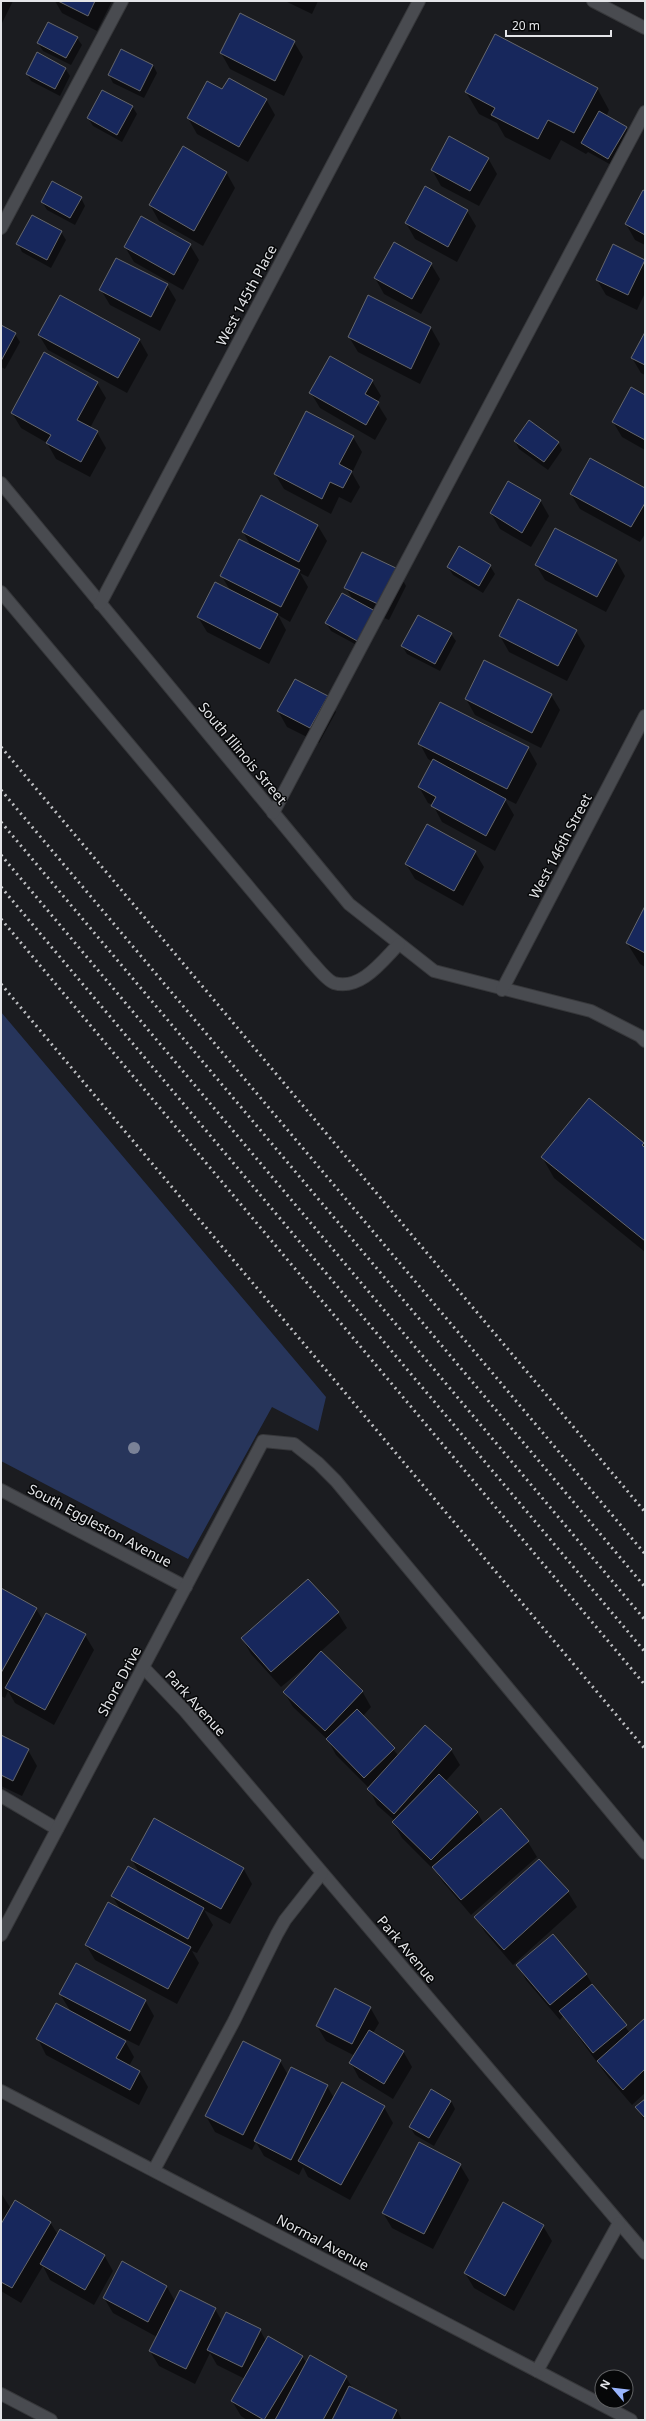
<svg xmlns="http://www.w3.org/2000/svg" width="646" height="2421" font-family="'Noto Sans',sans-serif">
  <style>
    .green { fill: #27355b }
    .shadow { fill: #0007 }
    .building { fill: #17275c; stroke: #65676c }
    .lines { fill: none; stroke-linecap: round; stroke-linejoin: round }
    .minor-casing { stroke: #37383b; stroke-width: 14 }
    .minor { stroke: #494b50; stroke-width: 12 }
    .rail { stroke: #bebfc2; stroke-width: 3; stroke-dasharray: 2 4; stroke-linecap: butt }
    .tree { fill: #7a8297 }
    .labels { text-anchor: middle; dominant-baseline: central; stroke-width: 3; stroke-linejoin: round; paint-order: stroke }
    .street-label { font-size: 14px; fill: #e4e5e8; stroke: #060708 }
  </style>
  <rect width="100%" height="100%" fill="#1b1c20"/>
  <polygon class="green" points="1,1012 326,1397 318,1431 272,1407 188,1559 1,1461"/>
  <g class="shadow">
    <polygon points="1,1 13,1 1,25"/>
    <polygon points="55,1 112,1 97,31 62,13"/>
    <polygon points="285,1 318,1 312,14"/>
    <polygon points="77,38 82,45 71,65 43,51 38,43"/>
    <polygon points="294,42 303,57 284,96 230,69 221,53"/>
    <polygon points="153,65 157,73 144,98 113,83 109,75"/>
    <polygon points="65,68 70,76 60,96 31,81 27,74"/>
    <polygon points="597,88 609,110 606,117 626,128 631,136 613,166 588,152 586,154 561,140 550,160 505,137 497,123 479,114 466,92"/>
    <polygon points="223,90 266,99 275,115 248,162 197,134 188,118"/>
    <polygon points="132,106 137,114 122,142 93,126 88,118"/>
    <polygon points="488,158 497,174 479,206 441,186 432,170"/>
    <polygon points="226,172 235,188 203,246 159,221 150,205"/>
    <polygon points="645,193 645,245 635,240 626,224"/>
    <polygon points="81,198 85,206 75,225 47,210 42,202"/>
    <polygon points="467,211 476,226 457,262 415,239 406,223"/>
    <polygon points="61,232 66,240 51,268 22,252 18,244"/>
    <polygon points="190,245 199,260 183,290 134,262 125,247"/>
    <polygon points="644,260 645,293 637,310 606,295 597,280"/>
    <polygon points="431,264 440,279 421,314 384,294 375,278"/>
    <polygon points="167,285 176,300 160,331 110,305 101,290"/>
    <polygon points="369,297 431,328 440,344 420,384 358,352 349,337"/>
    <polygon points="1,326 15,334 20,342 5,369 1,367"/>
    <polygon points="645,334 645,375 641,373 632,358"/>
    <polygon points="39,335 139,339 148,355 127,393 48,350"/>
    <polygon points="372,381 381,396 377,403 387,419 375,440 320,408 311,393"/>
    <polygon points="97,383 106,398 90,428 97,432 106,448 90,477 56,459 47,443 21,428 12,413"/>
    <polygon points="645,396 645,450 622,437 613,422"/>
    <polygon points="353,437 362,452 352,473 360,487 351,503 339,497 331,514 284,489 275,474"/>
    <polygon points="515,441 558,442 562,450 548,470 519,449"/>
    <polygon points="645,489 645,534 640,542 580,509 571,494"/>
    <polygon points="261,497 318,526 327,541 308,577 300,573 308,587 290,622 278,615 286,630 269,664 207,632 198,617 230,590 221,575 251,546 243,532"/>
    <polygon points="540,500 549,516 531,547 500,529 491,513"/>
    <polygon points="616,560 625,576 606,612 545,580 536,565"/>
    <polygon points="490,566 495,574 483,593 453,575 448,567"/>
    <polygon points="397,570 406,586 389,620 375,614 364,649 331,631 326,623 353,600 346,588"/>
    <polygon points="576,631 585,646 567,681 509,652 500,636"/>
    <polygon points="451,634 456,641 440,671 407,654 402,646"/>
    <polygon points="551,695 560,710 541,748 475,715 466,699"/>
    <polygon points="327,697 336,712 319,743 287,727 278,711"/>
    <polygon points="420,744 528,748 537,764 516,804 504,798 514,815 495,851 442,822 433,805 428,803 419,787 433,762 428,759"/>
    <polygon points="475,852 484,867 463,906 415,879 406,864"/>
    <polygon points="645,908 645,967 640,964 627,943"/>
    <polygon points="589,1099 645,1146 645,1252 554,1178 542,1157"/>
    <polygon points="1,1590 36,1609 43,1620 85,1635 94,1650 54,1725 15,1703 8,1691 5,1698 1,1696"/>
    <polygon points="338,1613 347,1628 320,1652 362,1691 371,1707 363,1716 398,1755 425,1726 451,1750 460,1765 445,1782 477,1812 484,1824 501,1809 528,1842 537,1857 471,1915 443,1882 436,1872 402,1838 393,1823 395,1821 377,1805 369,1788 336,1755 328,1740 293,1707 284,1692 320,1655 281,1687 251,1654 242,1638"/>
    <polygon points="1,1737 28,1750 37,1766 22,1796 1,1786"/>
    <polygon points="132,1860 243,1868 252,1884 230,1924 204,1910 213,1925 197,1953 192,1951 199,1963 177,2004 95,1960 86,1945 121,1910 112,1896 140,1874"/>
    <polygon points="568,1892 577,1907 513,1965 485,1932 476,1917"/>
    <polygon points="518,1965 586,1974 594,1987 630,2033 645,2019 645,2093 632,2105 608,2077 563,2016 560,2020 526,1980"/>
    <polygon points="60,1994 145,2000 154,2016 139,2046 119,2036 118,2037 125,2041 134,2057 129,2066 139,2071 148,2087 139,2105 46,2055 38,2039 71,2012"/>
    <polygon points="370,2007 379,2023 373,2033 403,2051 412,2067 393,2099 359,2078 351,2063 355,2056 326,2041 317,2026"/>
    <polygon points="280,2061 288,2075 327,2086 334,2098 384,2107 393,2123 350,2200 308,2177 303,2167 299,2175 264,2156 256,2142 252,2150 215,2132 206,2116"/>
    <polygon points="645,2100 645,2122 637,2107"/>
    <polygon points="451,2101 455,2109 434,2146 415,2135 410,2127"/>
    <polygon points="460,2165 469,2180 433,2249 392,2228 383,2213"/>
    <polygon points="1,2193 11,2209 50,2222 58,2235 104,2255 113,2271 94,2305 50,2280 43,2266 21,2303 1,2291"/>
    <polygon points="543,2226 552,2241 514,2311 474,2288 465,2273"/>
    <polygon points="167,2287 175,2301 215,2309 222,2321 260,2330 266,2341 302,2356 307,2364 346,2377 353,2389 397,2410 402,2420 247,2420 241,2416 232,2401 245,2379 217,2365 210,2353 195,2384 159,2366 150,2351 157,2337 113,2313 104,2298"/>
  </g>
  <g class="building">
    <polygon points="58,1 95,1 88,16"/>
    <polygon points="240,13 295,41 275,81 220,53"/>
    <polygon points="48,22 78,37 66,58 37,43"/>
    <polygon points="495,34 598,88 574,133 548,120 538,139 491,115 495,108 465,92"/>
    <polygon points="121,49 153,65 140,91 108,75"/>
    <polygon points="37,52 66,68 55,89 26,74"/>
    <polygon points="229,78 267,99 239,147 187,118 207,81 222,89"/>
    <polygon points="102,90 133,106 117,135 87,118"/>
    <polygon points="599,111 627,127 608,159 581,143"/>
    <polygon points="449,136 489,158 470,191 431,170"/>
    <polygon points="183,146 227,172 194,231 149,205"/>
    <polygon points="52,181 82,197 70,218 41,202"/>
    <polygon points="425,186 468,210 448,247 405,223"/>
    <polygon points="643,190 645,191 645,235 625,224"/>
    <polygon points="32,215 62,231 47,260 16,244"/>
    <polygon points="141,216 191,244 174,275 124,247"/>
    <polygon points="394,242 432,263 412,299 374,278"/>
    <polygon points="613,244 645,260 628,295 596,280"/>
    <polygon points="116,258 168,284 151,317 99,290"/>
    <polygon points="60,295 140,339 118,378 38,335"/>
    <polygon points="368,295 431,327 411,369 348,337"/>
    <polygon points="1,325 16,333 1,361"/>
    <polygon points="645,332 645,365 631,358"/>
    <polygon points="44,352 98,382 77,420 98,431 81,462 46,443 51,435 11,413"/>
    <polygon points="330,356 373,380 365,394 379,402 366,425 309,393"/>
    <polygon points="631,387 645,395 645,440 612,422"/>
    <polygon points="306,411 354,436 339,464 352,471 343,488 330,482 322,499 274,474"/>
    <polygon points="529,420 559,442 544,462 514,441"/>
    <polygon points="590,458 645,488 645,503 631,527 570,494"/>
    <polygon points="508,481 541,500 522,533 490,513"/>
    <polygon points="261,495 318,525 299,562 242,532"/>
    <polygon points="555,528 617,560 597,597 535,565"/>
    <polygon points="239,539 300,570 281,607 220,576"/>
    <polygon points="459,546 491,565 479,586 447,567"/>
    <polygon points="362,552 398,569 380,605 344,588"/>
    <polygon points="215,582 278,614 260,649 197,617"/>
    <polygon points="342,593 375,611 359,642 325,623"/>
    <polygon points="518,599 577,630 558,666 499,636"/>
    <polygon points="418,615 452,633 435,664 401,646"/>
    <polygon points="484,660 552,694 532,733 465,699"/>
    <polygon points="295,679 328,696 310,728 277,711"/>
    <polygon points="440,702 529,747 507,789 418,744"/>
    <polygon points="433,759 506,799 486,836 431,806 436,797 418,787"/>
    <polygon points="427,824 476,851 454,891 405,864"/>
    <polygon points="645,906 645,953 626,943"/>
    <polygon points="589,1098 644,1143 642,1145 645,1148 645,1241 541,1157"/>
    <polygon points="308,1579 339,1612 271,1672 241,1638"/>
    <polygon points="1,1588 37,1608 1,1673"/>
    <polygon points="46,1613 86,1634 45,1710 5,1688"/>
    <polygon points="321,1651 363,1691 325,1731 283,1692"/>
    <polygon points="357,1709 395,1748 364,1778 326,1739"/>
    <polygon points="425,1725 452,1749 394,1814 367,1789"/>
    <polygon points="1,1735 29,1749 13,1781 1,1775"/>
    <polygon points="439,1774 478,1812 431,1860 392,1822"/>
    <polygon points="501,1808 529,1841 461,1900 432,1867"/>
    <polygon points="154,1818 244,1868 221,1909 131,1860"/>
    <polygon points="539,1859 569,1891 504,1950 474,1917"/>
    <polygon points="128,1866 204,1908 188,1939 111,1896"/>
    <polygon points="108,1902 191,1947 168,1989 85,1945"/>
    <polygon points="553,1934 587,1974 550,2005 516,1965"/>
    <polygon points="76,1963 146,2000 130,2031 59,1994"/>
    <polygon points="592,1984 627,2025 593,2053 559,2011"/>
    <polygon points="335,1988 371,2007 352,2044 316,2026"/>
    <polygon points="56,2003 126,2041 116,2058 140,2071 130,2090 36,2039"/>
    <polygon points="645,2018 645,2069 623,2090 597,2061"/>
    <polygon points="369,2030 404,2051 384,2084 349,2063"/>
    <polygon points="243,2041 281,2060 243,2135 205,2116"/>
    <polygon points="291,2067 328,2085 291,2160 254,2141"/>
    <polygon points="342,2082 385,2106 341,2185 298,2161"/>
    <polygon points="431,2089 451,2101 429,2138 409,2127"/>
    <polygon points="645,2099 645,2118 635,2107"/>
    <polygon points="419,2142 461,2164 424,2234 382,2213"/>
    <polygon points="15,2200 51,2222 12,2288 1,2282 1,2224"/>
    <polygon points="503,2202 544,2225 505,2296 464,2273"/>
    <polygon points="60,2229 105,2255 85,2290 40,2264"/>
    <polygon points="122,2261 167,2286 148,2322 103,2298"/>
    <polygon points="180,2290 216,2308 186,2369 149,2351"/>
    <polygon points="226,2312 261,2329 242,2367 207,2350"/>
    <polygon points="268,2336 303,2356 264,2420 231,2401"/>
    <polygon points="310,2355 347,2376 323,2420 275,2420"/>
    <polygon points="349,2386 397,2410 392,2420 332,2420"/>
  </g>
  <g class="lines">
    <g class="minor-casing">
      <g id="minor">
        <polyline points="593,1 645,28"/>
        <polyline points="1,228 122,1"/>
        <polyline points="1,483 349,904 434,971 591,1011 640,1036 645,1041"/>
        <path d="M1,592L310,960C316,966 326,980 334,983C361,991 383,960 399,944"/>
        <polyline points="100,604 419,1"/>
        <polyline points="273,813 645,112"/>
        <polyline points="502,990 645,716"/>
        <polyline points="1,1490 186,1587"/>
        <polyline points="143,1667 185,1711 645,2253"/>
        <polyline points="1,1796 57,1829"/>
        <polyline points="1,1935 263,1441 294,1444 318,1463 336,1481 645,1853"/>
        <polyline points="1,2091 631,2420"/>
        <polyline points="154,2170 234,2021 277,1934 285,1920 322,1873"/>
        <polyline points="537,2371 619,2223"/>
        <polyline points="1,2394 51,2420"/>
      </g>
    </g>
    <use href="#minor" class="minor"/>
    <g class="rail">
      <polyline points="1,747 645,1512"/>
      <polyline points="1,790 645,1554"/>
      <polyline points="1,822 645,1587"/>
      <polyline points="1,855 645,1620"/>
      <polyline points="1,887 645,1652"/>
      <polyline points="1,919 645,1685"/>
      <polyline points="1,984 645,1749"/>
    </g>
  </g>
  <circle class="tree" cx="134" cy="1448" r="6"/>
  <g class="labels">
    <g class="street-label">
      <text transform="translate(246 295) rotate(-62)">West 145th Place</text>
      <text transform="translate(243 753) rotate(50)">South Illinois Street</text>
      <text transform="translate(560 846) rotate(-62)">West 146th Street</text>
      <text transform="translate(100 1525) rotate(28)">South Eggleston Avenue</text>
      <text transform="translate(119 1681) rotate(-62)">Shore Drive</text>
      <text transform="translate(196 1703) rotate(48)">Park Avenue</text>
      <text transform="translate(407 1949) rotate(50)">Park Avenue</text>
      <text transform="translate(323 2242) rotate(28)">Normal Avenue</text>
    </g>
  </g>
  <rect width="646" height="2421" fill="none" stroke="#e4e5e8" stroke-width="4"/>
  <g transform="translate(614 2389) rotate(298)"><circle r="19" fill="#060708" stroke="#5f6062"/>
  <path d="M0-3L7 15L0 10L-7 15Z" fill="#99b5fd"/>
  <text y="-6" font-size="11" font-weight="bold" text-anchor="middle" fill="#e4e5e8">N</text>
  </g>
  <path d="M506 30v6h105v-6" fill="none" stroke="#e4e5e8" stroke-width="2"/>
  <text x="512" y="30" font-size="12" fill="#e4e5e8" stroke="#060708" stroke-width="3" paint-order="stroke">20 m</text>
</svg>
